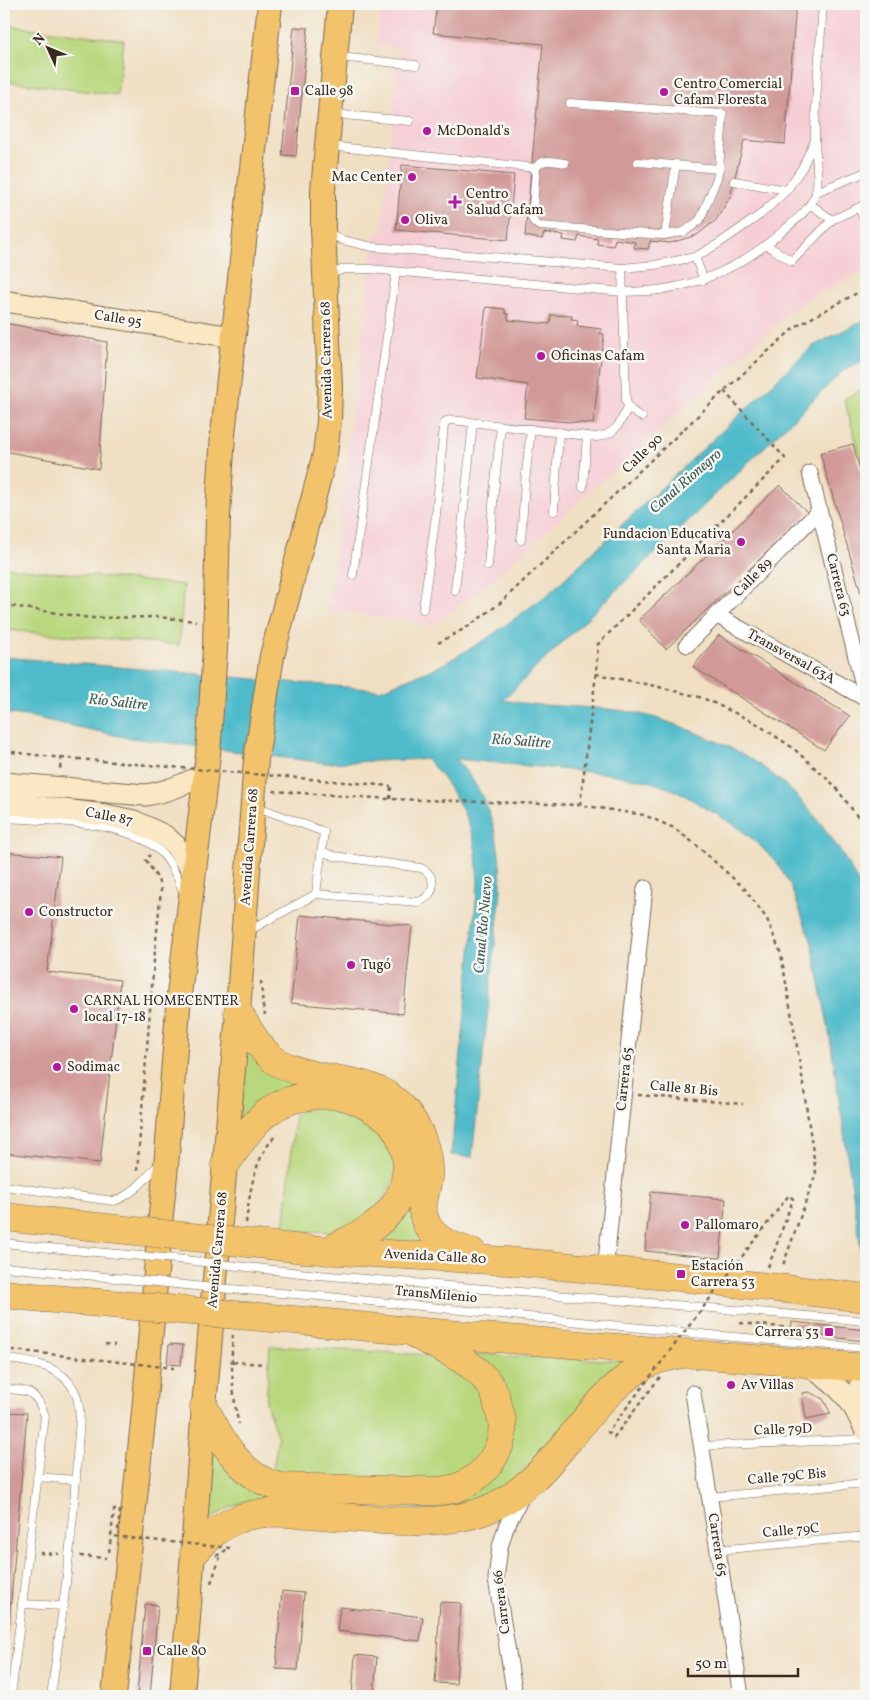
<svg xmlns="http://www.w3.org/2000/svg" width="870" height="1700" font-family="Vollkorn,serif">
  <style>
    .built { fill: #f6cfd6 }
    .green { fill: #b9d87e; stroke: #7a814e }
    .water { fill: #4fbbca; stroke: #457274 }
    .building { fill: #d19a98 }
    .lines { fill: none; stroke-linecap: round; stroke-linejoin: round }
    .lane-casing { stroke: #7a6957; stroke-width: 9 }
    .street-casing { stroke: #7a6957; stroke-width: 17 }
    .secondary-casing { stroke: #7a6957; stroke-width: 23 }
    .primary-casing { stroke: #7a6957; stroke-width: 26 }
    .highway-casing { stroke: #7a6957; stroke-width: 29 }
    .path { stroke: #7a6957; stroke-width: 2.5; stroke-dasharray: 4 4; stroke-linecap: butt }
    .lane { stroke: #fff; stroke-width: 8 }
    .street { stroke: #fff; stroke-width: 15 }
    .secondary { stroke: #fae7c3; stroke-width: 21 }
    .primary { stroke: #f2c36a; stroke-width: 24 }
    .highway { stroke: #f2c36a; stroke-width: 28 }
    .lane-bridge-casing { stroke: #7a6957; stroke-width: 9; stroke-linecap: butt }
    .highway-bridge-casing { stroke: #7a6957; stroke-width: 29; stroke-linecap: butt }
    .path-bridge { stroke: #7a6957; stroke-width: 2.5; stroke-dasharray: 4 4; stroke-linecap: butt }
    .lane-bridge { stroke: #fff; stroke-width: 8 }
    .highway-bridge { stroke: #f2c36a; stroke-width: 28 }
    .poi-dot { fill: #b5179e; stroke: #f6f6f2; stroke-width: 2 }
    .labels { text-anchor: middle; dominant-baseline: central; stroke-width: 5; stroke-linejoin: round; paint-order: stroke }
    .poi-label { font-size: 14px; fill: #3b2a1e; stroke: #f6f6f2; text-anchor: start }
    .street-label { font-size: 14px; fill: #3b2a1e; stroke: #f6f6f2 }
    .water-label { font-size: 15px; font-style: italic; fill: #425d5a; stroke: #f6f6f2 }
  </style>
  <rect width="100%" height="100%" fill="#f6f6f2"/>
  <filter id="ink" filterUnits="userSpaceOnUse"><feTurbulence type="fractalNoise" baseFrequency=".02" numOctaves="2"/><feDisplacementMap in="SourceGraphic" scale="10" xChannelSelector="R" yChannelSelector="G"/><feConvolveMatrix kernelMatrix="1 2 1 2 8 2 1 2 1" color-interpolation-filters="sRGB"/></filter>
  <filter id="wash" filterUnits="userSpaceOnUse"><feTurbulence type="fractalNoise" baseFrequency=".0096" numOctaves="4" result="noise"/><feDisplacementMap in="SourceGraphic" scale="20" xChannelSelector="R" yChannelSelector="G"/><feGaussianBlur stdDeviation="1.12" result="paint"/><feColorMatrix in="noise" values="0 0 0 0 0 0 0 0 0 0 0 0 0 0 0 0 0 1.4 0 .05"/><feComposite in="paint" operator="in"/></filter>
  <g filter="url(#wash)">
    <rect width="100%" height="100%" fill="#f0dfc2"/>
    <polygon class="built" points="381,4 866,4 866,269 810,298 791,311 486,585 433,625 328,610 375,233 382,233 398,63 398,48 376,45"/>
    <g class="green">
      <polygon points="4,25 124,40 117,95 4,81"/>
      <polygon points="866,387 866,386 866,476 844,399"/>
      <polygon points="4,567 184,585 179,645 4,630"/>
      <polygon points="245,1032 321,1088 238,1126"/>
      <polygon points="314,1104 345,1107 386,1133 397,1174 371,1219 338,1232 284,1231 295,1115"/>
      <polygon points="414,1189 434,1249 360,1241"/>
      <polygon points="270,1346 417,1354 441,1357 459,1366 493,1408 485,1457 445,1482 272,1475 278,1438 266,1403"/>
      <polygon points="470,1354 631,1361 558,1438 504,1488 459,1511 249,1501 235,1505 203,1523 211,1432 232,1466 435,1500 509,1449"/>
    </g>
    <path class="water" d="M866,319V359L843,371L503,700C544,708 589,705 631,712C651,716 673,723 692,731C714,740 737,749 757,763C806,796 843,847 866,900V1282L828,1025L812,943L790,885L777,863L756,842L736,826L679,792L648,781L610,774L456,759C464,769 473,779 479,791C496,821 501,856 501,890L472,1157L451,1155L478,882C477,870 477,858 475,847C469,814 449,784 427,759L325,763L124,737L32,717L4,713V657L380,690L438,667L485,640L547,595L813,346Z"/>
    <g id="blocks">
      <g class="building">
        <polygon points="437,4 796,4 785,144 744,140 730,197 716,220 697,235 670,243 650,241 648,249 634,248 635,242 615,239 613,246 597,244 598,239 579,236 577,242 563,240 564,235 544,233 542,239 525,236 543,44 433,33"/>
        <polygon points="839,4 866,4 866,8 839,5"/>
        <polygon points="294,27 308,28 296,156 282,155"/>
        <polygon points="402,165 514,175 508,240 396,230"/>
        <polygon points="486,307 505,309 505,313 508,314 508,320 550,324 551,315 572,316 571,319 578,320 577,326 601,329 600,333 604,334 593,424 524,418 528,385 477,378"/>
        <polygon points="4,323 107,342 99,469 4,451"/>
        <polygon points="853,444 866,492 866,610 820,453"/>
        <polygon points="780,485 808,513 666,649 639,620"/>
        <polygon points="719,635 850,716 824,750 693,667"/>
        <polygon points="4,852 61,857 47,972 120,980 100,1163 4,1153"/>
        <polygon points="300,915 412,926 403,1014 291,1003"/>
        <polygon points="651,1192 726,1199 720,1258 645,1251"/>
        <polygon points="792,1322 866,1330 866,1341 791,1333"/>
        <polygon points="169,1344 183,1345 181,1365 167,1364"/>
        <polygon points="809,1392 823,1399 831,1414 806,1419 802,1393"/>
        <polygon points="4,1412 27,1413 5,1670 4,1670"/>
        <polygon points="282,1591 304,1593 298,1670 276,1669"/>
        <polygon points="440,1602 461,1603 456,1684 435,1683"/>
        <polygon points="145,1604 158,1605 150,1696 137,1696"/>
        <polygon points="340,1607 423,1617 420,1641 337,1631"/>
        <polygon points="355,1655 377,1657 374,1696 352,1696"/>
      </g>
    </g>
  </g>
  <g filter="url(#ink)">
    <use href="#blocks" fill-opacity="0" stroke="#7a6957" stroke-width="1"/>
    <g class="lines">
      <g class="lane-casing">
        <g id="lane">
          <polyline points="339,57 416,65"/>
          <polyline points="332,114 410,121"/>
          <polyline points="329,146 536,168"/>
          <polyline points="638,162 719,169"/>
          <path d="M565,163C555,162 542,157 536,168L532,218L534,222L539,226L662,235L684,232L700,220L717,178L719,169L723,114L570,103"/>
          <polyline points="734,181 787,190"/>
          <polyline points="816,192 866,172"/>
          <polyline points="810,204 832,220"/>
          <polyline points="859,208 866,223"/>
          <polyline points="326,231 342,240 373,247 622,268 655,265 695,257 718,244 760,215 787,190 802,168 814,142"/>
          <polyline points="665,235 676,164"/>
          <polyline points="766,245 792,261 832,220 866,204"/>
          <polyline points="695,257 704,280"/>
          <path d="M622,268L626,401C629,410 634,413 642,417"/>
          <path d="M328,275L344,269H370L623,292C636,291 651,292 664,289C711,282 749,261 784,230C796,220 811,208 816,193C820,176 815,157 815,140C815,95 820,49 823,4"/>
          <polyline points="583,487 587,436"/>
          <polyline points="554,511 559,432"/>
          <polyline points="521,540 525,482 531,429"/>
          <polyline points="488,566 494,492 501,426"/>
          <polyline points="353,575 396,272"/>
          <polyline points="455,591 473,423"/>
          <path d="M423,609L436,515L444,425L446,421L452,420L596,437C616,435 620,423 628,407"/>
          <path d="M4,818C49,821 126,820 160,851C172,863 178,880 185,895"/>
          <path d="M316,894L418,902C436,896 438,876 421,868L334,856L321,851"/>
          <polyline points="248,931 316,894 324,832 255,806"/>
          <path d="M4,1186L114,1201C134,1194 145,1179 159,1164"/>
          <polyline points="4,1243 49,1248"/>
          <polyline points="4,1267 46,1271"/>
          <polyline points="318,1275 866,1321"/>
          <polyline points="319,1296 722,1336 866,1348"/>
          <path d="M4,1358C29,1363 60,1363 74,1390C84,1410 78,1435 77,1457C73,1537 62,1617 51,1696"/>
          <path d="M4,1389C28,1390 36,1390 45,1416L11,1696"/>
          <polyline points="702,1446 866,1439"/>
          <polyline points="37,1477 76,1480"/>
          <polyline points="710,1497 866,1483"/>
          <polyline points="718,1550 866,1536"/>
          <polyline points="22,1604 64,1606"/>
        </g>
      </g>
      <g class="street-casing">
        <g id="street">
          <polyline points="810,473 866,697"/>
          <polyline points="716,615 866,699"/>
          <polyline points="687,645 819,511"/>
          <polyline points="605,1271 645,888"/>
          <polyline points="693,1393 741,1696"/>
          <polyline points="515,1696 496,1579 500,1547 506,1527 523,1494"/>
        </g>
      </g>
      <g class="secondary-casing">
        <g id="secondary">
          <polyline points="4,301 233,337"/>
          <path d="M4,783L145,795C167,792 186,784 206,773"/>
          <polyline points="4,803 106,815 134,821 165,836 175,845 194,873"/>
          <path d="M806,1363C823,1376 842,1388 853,1406C858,1414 862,1423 866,1431"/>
          <polyline points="854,1406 859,1388 866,1376"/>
        </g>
      </g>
      <g class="primary-casing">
        <g id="primary">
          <polyline points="114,1696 144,1412 161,1214 167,1155 179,995 208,755 215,649 218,514 223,434 270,4"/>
          <polyline points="182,1696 204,1407 238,1012 256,759 272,656 325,454 329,421 330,387 323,228 323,190 340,4"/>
        </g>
      </g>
      <g class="highway-casing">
        <g id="highway">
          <path d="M238,1012C249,1030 259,1050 277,1062C283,1066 291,1068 298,1071C335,1083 374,1077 403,1108C419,1126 430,1153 428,1178C427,1188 422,1200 423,1211C425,1236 451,1247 472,1252"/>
          <path d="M225,1165C239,1146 251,1123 271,1110C292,1095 331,1090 355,1100C361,1103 367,1106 372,1109C378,1112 386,1117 391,1122C412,1149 412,1183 391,1210C376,1230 349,1239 328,1251"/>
          <polyline points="4,1217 51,1222"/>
          <polyline points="304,1249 507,1261 679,1277 866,1298"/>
          <polyline points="4,1294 43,1298"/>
          <polyline points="317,1322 410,1331 866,1368"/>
          <path d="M204,1407C221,1440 241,1478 280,1487L418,1491C431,1491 447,1492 459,1487C484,1477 506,1449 502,1421C501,1416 500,1411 498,1406C497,1400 494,1391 490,1385C473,1361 442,1349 418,1336"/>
          <path d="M194,1553C207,1539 219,1526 238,1519C260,1510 286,1513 309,1514C363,1518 435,1530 486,1510C556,1482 582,1400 647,1364C658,1358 674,1356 687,1353"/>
        </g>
      </g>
      <g class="path">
        <polyline points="724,391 785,458 598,644 596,674 655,686 703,698 754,722 793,748 834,785 866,828"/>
        <polyline points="4,605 90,618 157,617 196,621"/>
        <polyline points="438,643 469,626 499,604 724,391 795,327 866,288"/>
        <polyline points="4,751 61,758 60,770"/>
        <polyline points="61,758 78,759"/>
        <polyline points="273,791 390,799 580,805 644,815 674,828 695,844 745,889 767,919 781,954 801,1070 816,1173 782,1268"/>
        <polyline points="390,799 391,786"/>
        <polyline points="580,805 596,674"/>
        <polyline points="261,981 263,1007 265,1015"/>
        <polyline points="638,1095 743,1104"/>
        <polyline points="137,1171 154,961 161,890 158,879 146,860 150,855"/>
        <path d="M246,1223C250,1190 254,1158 277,1134"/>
        <polyline points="768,1267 774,1252"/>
        <polyline points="740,1323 791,1328"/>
        <path d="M233,1335C230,1357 233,1403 239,1424"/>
        <polyline points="105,1344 115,1345"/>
        <polyline points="233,1362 264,1364"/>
        <polyline points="40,1553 59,1554"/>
        <polyline points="80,1556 106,1558"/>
        <polyline points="211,1583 220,1557"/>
      </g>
      <use href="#lane" class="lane"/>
      <use href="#street" class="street"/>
      <use href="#secondary" class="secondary"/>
      <use href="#primary" class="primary"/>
      <use href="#highway" class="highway"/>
      <g class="lane-bridge-casing">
        <g id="lane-bridge">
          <polyline points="49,1248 176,1259 318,1275"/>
          <polyline points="46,1271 205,1287 319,1296"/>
        </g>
      </g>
      <g class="highway-bridge-casing">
        <g id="highway-bridge">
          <polyline points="51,1222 304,1249"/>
          <polyline points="43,1298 317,1322"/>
        </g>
      </g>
      <g class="path-bridge">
        <polyline points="78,759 391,786"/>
        <polyline points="4,1349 174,1368"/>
        <polyline points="660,1377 614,1437 608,1432 789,1195 793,1199 774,1252"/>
        <polyline points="118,1530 120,1510 114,1510 111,1536 230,1548"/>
        <polyline points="109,1552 111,1536"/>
        <polyline points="216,1556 228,1549"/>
      </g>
      <use href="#lane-bridge" class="lane-bridge"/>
      <use href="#highway-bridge" class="highway-bridge"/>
    </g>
  </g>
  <g class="poi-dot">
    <rect x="290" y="86" width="10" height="10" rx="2.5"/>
    <circle cx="664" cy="92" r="5"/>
    <circle cx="427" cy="131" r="5"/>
    <circle cx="412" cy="177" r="5"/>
    <path d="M452.5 194.5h5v5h5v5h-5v5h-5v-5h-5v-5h5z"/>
    <circle cx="405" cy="220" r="5"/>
    <circle cx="541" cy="356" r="5"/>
    <circle cx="741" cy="542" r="5"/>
    <circle cx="29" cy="912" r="5"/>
    <circle cx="351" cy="965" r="5"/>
    <circle cx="74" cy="1009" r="5"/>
    <circle cx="57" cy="1067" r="5"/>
    <circle cx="685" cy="1225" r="5"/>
    <rect x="676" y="1269" width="10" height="10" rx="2.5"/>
    <rect x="824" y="1327" width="10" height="10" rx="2.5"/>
    <circle cx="731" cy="1385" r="5"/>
    <rect x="142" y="1646" width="10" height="10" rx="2.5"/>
  </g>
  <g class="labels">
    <g class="poi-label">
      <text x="674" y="84">Centro Comercial<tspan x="674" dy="16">Cafam Floresta</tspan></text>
      <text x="305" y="91">Calle 98</text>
      <text x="437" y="131">McDonald's</text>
      <text x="402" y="177" text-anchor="end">Mac Center</text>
      <text x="466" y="194">Centro<tspan x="466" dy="16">Salud Cafam</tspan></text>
      <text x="415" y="220">Oliva</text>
      <text x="551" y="356">Oficinas Cafam</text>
      <text x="731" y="534" text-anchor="end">Fundacion Educativa<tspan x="731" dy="16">Santa Maria</tspan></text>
      <text x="39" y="912">Constructor</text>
      <text x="361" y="965">Tugó</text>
      <text x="84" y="1001">CARNAL HOMECENTER<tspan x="84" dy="16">local 17-18</tspan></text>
      <text x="67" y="1067">Sodimac</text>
      <text x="695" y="1225">Pallomaro</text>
      <text x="691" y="1266">Estación<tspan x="691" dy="16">Carrera 53</tspan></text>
      <text x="819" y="1332" text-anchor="end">Carrera 53</text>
      <text x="741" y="1385">Av Villas</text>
      <text x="157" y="1651">Calle 80</text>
    </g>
    <g class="street-label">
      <text transform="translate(118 319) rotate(9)">Calle 95</text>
      <text transform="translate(327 360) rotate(-91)">Avenida Carrera 68</text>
      <text transform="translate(643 454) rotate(-44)">Calle 90</text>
      <text transform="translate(753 578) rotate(-45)">Calle 89</text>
      <text transform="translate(838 585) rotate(76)">Carrera 63</text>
      <text transform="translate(791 657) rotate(29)">Transversal 63A</text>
      <text transform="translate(109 817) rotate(11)">Calle 87</text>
      <text transform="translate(250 847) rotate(-86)">Avenida Carrera 68</text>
      <text transform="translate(625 1079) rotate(-84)">Carrera 65</text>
      <text transform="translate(684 1089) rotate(5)">Calle 81 Bis</text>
      <text transform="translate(218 1250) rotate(-85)">Avenida Carrera 68</text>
      <text transform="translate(435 1257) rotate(3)">Avenida Calle 80</text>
      <text transform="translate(436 1295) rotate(5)">TransMilenio</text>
      <text transform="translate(783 1430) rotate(-2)">Calle 79D</text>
      <text transform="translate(787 1477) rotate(-5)">Calle 79C Bis</text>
      <text transform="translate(791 1531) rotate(-5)">Calle 79C</text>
      <text transform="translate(717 1545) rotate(81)">Carrera 65</text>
      <text transform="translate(502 1602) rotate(-97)">Carrera 66</text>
    </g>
    <g class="water-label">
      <text transform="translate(686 482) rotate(-41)">Canal Rionegro</text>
      <text transform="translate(118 703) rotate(6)">Río Salitre</text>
      <text transform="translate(521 742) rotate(4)">Río Salitre</text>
      <text transform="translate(484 925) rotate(-85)">Canal Río Nuevo</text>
    </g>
  </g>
  <rect width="870" height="1700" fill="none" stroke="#f6f6f2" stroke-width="20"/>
  <g transform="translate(48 48) rotate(314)" stroke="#f6f6f2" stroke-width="4" paint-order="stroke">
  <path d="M0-4L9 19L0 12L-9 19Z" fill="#3b2a1e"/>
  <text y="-8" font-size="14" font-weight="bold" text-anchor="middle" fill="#3b2a1e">N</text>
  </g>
  <path d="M688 1668v8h110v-8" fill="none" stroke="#3b2a1e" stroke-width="2.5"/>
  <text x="695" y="1668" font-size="15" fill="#3b2a1e" stroke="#f6f6f2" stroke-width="4" paint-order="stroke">50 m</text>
</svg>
